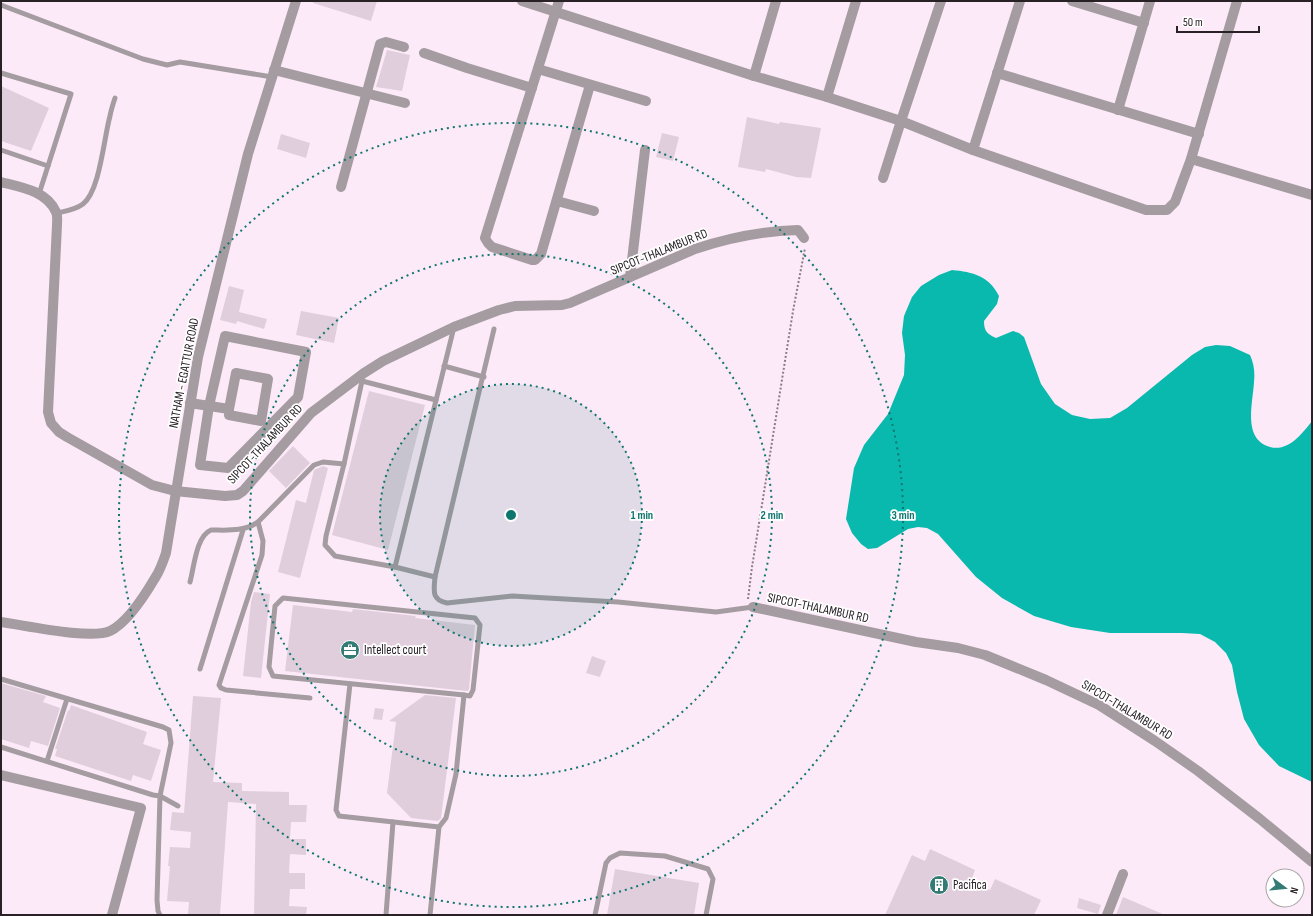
<svg xmlns="http://www.w3.org/2000/svg" width="1313" height="916" font-family="'Sofia Sans Condensed',sans-serif">
  <style>
    .water { fill: #09b9ae }
    .building { fill: #e1cedd }
    .lines { fill: none; stroke-linecap: round; stroke-linejoin: round }
    .path { stroke: #887c85; stroke-width: 2; stroke-dasharray: 2 2; stroke-linecap: butt }
    .service { stroke: #a59ca2; stroke-width: 5 }
    .minor { stroke: #a59ca2; stroke-width: 10 }
    .tertiary { stroke: #a59ca2; stroke-width: 10 }
    .ring { fill: none; stroke: #0f766e; stroke-width: 2; stroke-dasharray: 2 4 }
    .labels { text-anchor: middle; dominant-baseline: central; stroke-width: 3.5; stroke-linejoin: round; paint-order: stroke }
    .street-label { font-size: 13px; fill: #282126; stroke: #fff }
    .poi-label { font-size: 13px; fill: #282126; stroke: #fff; text-anchor: start }
    .centre { fill: #0f766e; stroke: #fff; stroke-width: 2 }
    .ring-label { font-size: 12px; text-anchor: middle; font-weight: bold; fill: #0f766e; stroke: #fff; stroke-width: 3.5; stroke-linejoin: round; paint-order: stroke }
  </style>
  <rect width="100%" height="100%" fill="#fdeaf8"/>
  <path class="water" d="M952,270C973,272 989,276 999,296L997,304L984,321C984,331 987,334 996,338L1013,331L1019,333L1024,337L1041,384L1055,404L1072,415L1090,419L1110,418L1127,408L1192,355L1205,347L1216,345L1230,346L1250,355C1254,364 1255,372 1254,382C1253,403 1242,439 1270,447C1288,452 1302,434 1312,421V782L1279,766L1259,745L1244,719L1237,692L1232,665L1226,653L1215,642L1200,634L1182,633H1110L1071,627L1034,616L1002,598L976,577L938,534L927,528L918,527L908,529L877,548L868,549L861,544L852,533L846,519L854,468L864,445L888,414L904,375L905,355L902,333L904,316L912,297L921,286L939,275Z"/>
  <g class="building">
    <polygon points="313,1 377,1 371,21 313,3"/>
    <polygon points="387,50 410,55 402,91 376,87"/>
    <polygon points="1,86 49,108 31,151 1,141"/>
    <polygon points="747,117 779,124 780,122 821,128 811,178 796,177 766,169 765,172 738,167"/>
    <polygon points="662,133 679,137 673,161 656,157"/>
    <polygon points="281,134 310,143 306,158 277,149"/>
    <polygon points="229,286 244,290 239,312 267,319 264,329 237,321 236,324 220,320"/>
    <polygon points="301,311 339,318 334,343 296,335"/>
    <polygon points="369,391 425,405 388,550 332,535"/>
    <polygon points="293,446 310,463 286,488 269,471"/>
    <polygon points="323,466 328,468 300,578 278,572 296,500 306,503 314,470"/>
    <polygon points="254,592 270,594 261,678 243,676 251,602"/>
    <polygon points="293,605 352,612 353,609 416,616 415,618 475,625 469,689 468,691 457,690 285,671"/>
    <polygon points="592,656 606,661 600,677 586,673"/>
    <polygon points="1,683 46,696 43,702 60,708 48,746 31,741 29,748 1,739"/>
    <polygon points="425,695 456,698 441,818 438,821 411,818 387,793 396,722 389,721"/>
    <polygon points="193,696 221,698 213,782 242,783 242,791 289,792 289,805 307,805 306,822 291,822 290,839 306,839 306,855 290,854 289,873 305,873 305,889 290,889 289,906 307,907 306,915 254,915 256,804 228,802 220,915 188,914 189,902 167,901 170,866 168,866 170,847 190,848 191,832 170,830 172,812 184,813"/>
    <polygon points="71,705 147,732 143,744 161,750 151,781 133,775 131,781 55,756 57,749 55,749 68,710 69,711"/>
    <polygon points="375,708 384,709 382,720 373,719"/>
    <polygon points="930,849 975,870 971,881 990,890 995,879 1041,900 1034,915 885,915 912,855 925,861"/>
    <polygon points="615,869 699,883 694,915 607,915"/>
    <polygon points="1123,897 1165,915 1116,915"/>
    <polygon points="1079,898 1101,905 1098,914 1077,908"/>
  </g>
  <g class="lines">
    <polyline class="path" points="748,599 752,567 793,311 805,248"/>
    <g class="service">
      <polyline points="1,5 143,59 167,65 180,62 272,77"/>
      <polyline points="1,73 71,94 39,194"/>
      <polyline points="1,150 48,166"/>
      <path d="M57,213C66,211 75,210 83,204C100,191 104,137 110,116C111,110 113,104 115,98"/>
      <polyline points="454,327 395,567 435,577 494,329"/>
      <polyline points="444,366 484,377"/>
      <polyline points="258,522 263,541 262,555 219,685 221,688 226,690 310,698"/>
      <polyline points="395,567 335,556 325,545 326,536 344,464 362,381 436,400"/>
      <path d="M435,577C434,590 431,600 447,603L512,596L618,602L716,612L753,607"/>
      <path d="M190,582C194,568 196,536 211,530C227,530 244,532 258,522L314,465L323,462L344,464"/>
      <polygon points="283,598 475,618 480,625 473,690 470,696 464,695 273,676 269,667 275,606"/>
      <polyline points="200,669 243,530"/>
      <polyline points="1,679 163,727 169,730 171,743 160,796 157,900 158,911 160,915"/>
      <polyline points="350,684 336,810 339,816 439,827"/>
      <polyline points="1,747 153,795 160,796 178,806"/>
      <polyline points="47,761 67,699"/>
      <polyline points="386,915 393,822"/>
      <polyline points="430,915 439,827 446,818 456,774 464,695"/>
      <polyline points="595,915 606,863 610,858 620,853 665,856 708,869 713,879 706,915"/>
    </g>
    <g class="minor">
      <polyline points="522,1 754,76 827,97 856,1"/>
      <polyline points="559,1 485,238 488,243 492,247 532,260 535,260 541,254 590,85"/>
      <polyline points="941,1 901,121 973,150 1146,210 1167,210 1175,202 1191,159 1237,1"/>
      <polyline points="1072,1 1144,23"/>
      <polyline points="424,53 467,68 532,88"/>
      <polyline points="538,69 646,101"/>
      <polyline points="274,70 405,103"/>
      <polyline points="997,73 1199,134"/>
      <polyline points="754,76 776,1"/>
      <polyline points="827,97 901,121 883,178"/>
      <polyline points="1118,110 1150,1"/>
      <polyline points="973,150 1020,1"/>
      <polyline points="1191,159 1312,195"/>
      <polyline points="341,187 380,44 386,42 404,47"/>
      <polyline points="557,201 594,211"/>
      <polyline points="630,277 645,150"/>
      <polygon points="225,336 306,352 298,397 228,468 200,465 209,406"/>
      <polyline points="190,403 229,409 236,373 268,379 261,421 229,415 229,409"/>
      <path d="M175,491L225,496L237,495L243,491L311,413L364,373L383,361L454,327L499,310L515,306L562,305L570,303L695,249C728,238 763,231 798,230L804,238"/>
      <polyline points="753,607 916,642 958,648 985,655 1046,680 1099,705 1155,741 1198,771 1260,819 1312,862"/>
      <polyline points="1,775 141,808 112,915"/>
      <polyline points="1107,915 1123,874"/>
    </g>
    <g class="tertiary">
      <path d="M1,182C21,187 47,191 56,212C58,216 57,221 57,225L48,412L51,423L59,432L67,437L152,485L175,491"/>
      <path d="M1,622C24,625 91,640 110,631C127,623 145,595 155,578C160,571 163,562 166,553L198,357L248,154L296,1"/>
    </g>
  </g>
  <circle cx="511" cy="515" r="131" fill="#0f766e" fill-opacity=".12"/>
  <g class="ring">
    <circle cx="511" cy="515" r="131"/>
    <circle cx="511" cy="515" r="261"/>
    <circle cx="511" cy="515" r="392"/>
  </g>
  <defs>
    <g id="office-disc" transform="scale(1)"><circle r="9.5" fill="#337b74" stroke="#fff"/><path d="M-6-3h4V-5.5h4V-3h4V5H-6ZM-1-4.5V-3h2v-1.5ZM-6 0V1H6V0Z" fill="#fff"/></g>
    <g id="building-disc" transform="scale(1)"><circle r="9.5" fill="#337b74" stroke="#fff"/><path d="M-4-6H4V6H1V3H-1V6H-4ZM-2.5-4.3h1.7v1.8h-1.7ZM.8-4.3h1.7v1.8H.8ZM-2.5-1h1.7V.8h-1.7ZM.8-1h1.7V.8H.8Z" fill="#fff"/></g>
  </defs>
  <g fill-rule="evenodd">
    <use href="#office-disc" x="350" y="650"/>
    <use href="#building-disc" x="939" y="885"/>
  </g>
  <g class="labels">
    <g class="street-label">
      <text transform="translate(659 252) rotate(-22)">SIPCOT-THALAMBUR RD</text>
      <text transform="translate(184 373) rotate(-79)">NATHAM - EGATTUR ROAD</text>
      <text transform="translate(265 444) rotate(-47)">SIPCOT-THALAMBUR RD</text>
      <text transform="translate(818 608) rotate(12)">SIPCOT-THALAMBUR RD</text>
      <text transform="translate(1127 710) rotate(31)">SIPCOT-THALAMBUR RD</text>
    </g>
    <g class="poi-label">
      <text x="364" y="650">Intellect court</text>
      <text x="953" y="885">Pacifica</text>
    </g>
  </g>
  <circle cx="511" cy="515" r="6" class="centre"/>
  <g class="ring-label">
    <text x="642" y="519">1 min</text>
    <text x="772" y="519">2 min</text>
    <text x="903" y="519">3 min</text>
  </g>
  <rect width="1313" height="916" fill="none" stroke="#282126" stroke-width="4"/>
  <g transform="translate(1285 888) rotate(106)"><circle r="19" fill="#ffffff" stroke="#a9a6a8"/>
  <path d="M0-3L7 15L0 10L-7 15Z" fill="#337b74"/>
  <text y="-6" font-size="11" font-weight="bold" text-anchor="middle" fill="#282126">N</text>
  </g>
  <path d="M1177 26v6h82v-6" fill="none" stroke="#282126" stroke-width="2"/>
  <text x="1183" y="26" font-size="12" fill="#282126" stroke="#ffffff" stroke-width="3" paint-order="stroke">50 m</text>
</svg>
